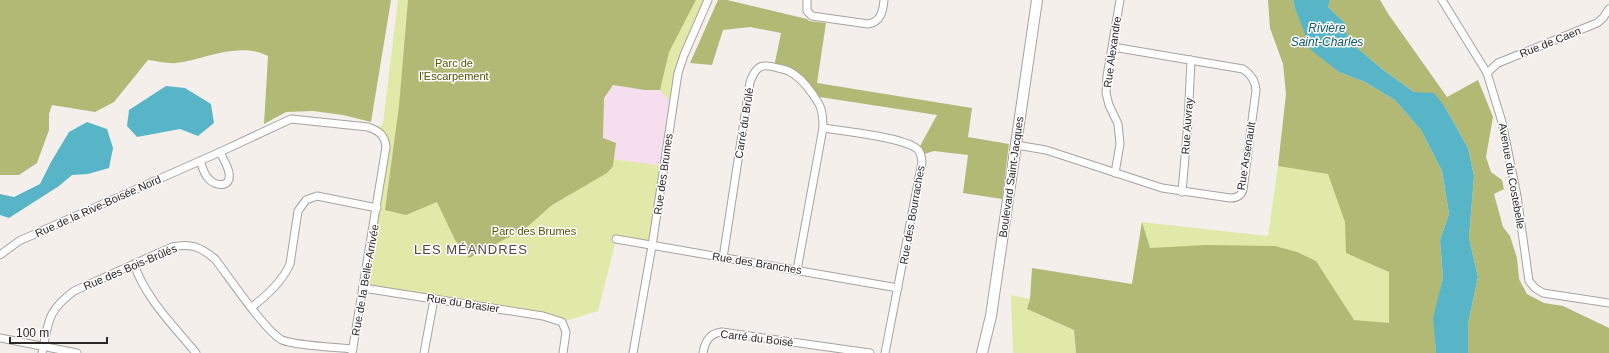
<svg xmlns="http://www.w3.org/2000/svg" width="1609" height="353" font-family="Helvetica,sans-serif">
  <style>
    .education { fill: #f5dfee }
    .green { fill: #e0e9a7 }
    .forest { fill: #b1b975 }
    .water { fill: #58b5c8 }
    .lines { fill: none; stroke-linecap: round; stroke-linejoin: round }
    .street-casing { stroke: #a7a29f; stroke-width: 9 }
    .secondary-casing { stroke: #a7a29f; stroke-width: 12 }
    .street { stroke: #fff; stroke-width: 7 }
    .secondary { stroke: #fff; stroke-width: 10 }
    .labels { text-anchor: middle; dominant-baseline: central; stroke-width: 3; stroke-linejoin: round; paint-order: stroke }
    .street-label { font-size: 11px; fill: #2a2827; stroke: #fffdfd }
    .park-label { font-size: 11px; fill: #4f5500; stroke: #fffdfd }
    .water-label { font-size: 12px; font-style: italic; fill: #095b68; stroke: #fffdfd }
    .quarter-label { font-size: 13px; letter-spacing: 1px; fill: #4a4643; stroke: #fffdfd }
  </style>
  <rect width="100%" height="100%" fill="#f5efec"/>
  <polygon class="education" points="607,33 673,104 664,166 508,145"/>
  <g class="green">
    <polygon points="398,0 708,0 688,46 673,104 607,33 508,145 664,166 652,246 616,240 598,311 562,322 363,288 386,147 378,130 383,123"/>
    <polygon points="1324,59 1339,72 1365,82 1449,214 1440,240 1434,318 1436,353 1132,284 1142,222 1268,236 1278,166"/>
    <polygon points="1011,295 1030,299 1027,309 1074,330 1076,353 1013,353"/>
  </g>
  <g class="forest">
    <path d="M0,0H391L371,122L343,115L313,111L286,112L264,124L268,56C239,41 206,59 176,63C167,64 157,61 148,60L114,102L95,112L52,105L49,114V130L37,163L19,175H0Z"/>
    <polygon points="408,0 696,0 669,52 660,90 645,90 613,85 604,98 603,138 616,143 613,166 607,173 552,205 526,228 469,258 455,240 437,202 406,215 385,210 399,106"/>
    <polygon points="718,0 727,0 807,19 809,21 826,23 817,83 972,108 968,137 1009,144 1002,199 963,193 968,155 934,151 921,155 919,148 937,115 813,96 803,82 774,67 781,33 750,27 723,30 712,65 690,63"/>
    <polygon points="1268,0 1293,0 1295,8 1324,59 1339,72 1365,82 1395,100 1421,130 1442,171 1449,214 1440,240 1443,278 1434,318 1436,353 1076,353 1074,330 1027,309 1030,299 1032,268 1132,284 1142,222 1150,248 1206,245 1275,246 1297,252 1316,261 1354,320 1389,323 1389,272 1346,253 1345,222 1328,174 1278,166 1286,94 1283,64 1270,28"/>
    <polygon points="1330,0 1380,0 1389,15 1447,97 1478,80 1493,117 1486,157 1491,172 1502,180 1504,189 1494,194 1503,227 1510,236 1517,258 1519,279 1527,294 1544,303 1563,306 1609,328 1609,353 1468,353 1468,324 1478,277 1469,238 1474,176 1468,148 1445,107 1414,92 1382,69 1348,40 1345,23 1328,7"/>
  </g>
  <g class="water">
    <polygon points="1293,0 1330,0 1328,7 1345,23 1348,40 1382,69 1414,92 1434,93 1445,107 1468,148 1474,176 1469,238 1478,277 1468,324 1468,353 1436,353 1433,318 1443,278 1440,240 1449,214 1442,171 1421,130 1395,100 1365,82 1339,72 1311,50 1295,8"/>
    <polygon points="166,86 185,88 211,104 214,123 198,136 180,129 137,137 127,126 129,110"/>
    <polygon points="87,122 107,129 113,148 109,168 88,174 72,175 59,186 9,218 0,215 0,194 14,197 40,184 51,162 69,132"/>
  </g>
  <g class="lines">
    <g class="street-casing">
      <g id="street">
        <path d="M807,0V11L812,16L868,24C881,22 883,11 884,0"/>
        <polyline points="1442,0 1487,73 1502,122 1517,196 1529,281 1535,288 1543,293 1609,303"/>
        <polyline points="1487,73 1498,63 1597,23 1603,18 1609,9"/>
        <path d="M823,128C844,131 901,137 916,148C921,151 921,156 922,162L885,353"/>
        <path d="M1016,145L1046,150L1162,188L1230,198C1237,198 1241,196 1243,190L1256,90C1255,80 1251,75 1243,69L1113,47"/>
        <path d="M200,161C202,166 204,174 208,178C215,187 232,188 229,173C228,166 223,159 220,152"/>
        <polyline points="1115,173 1120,144 1118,124 1109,105 1106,93 1107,76 1120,0"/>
        <polyline points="1182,192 1188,122 1191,60"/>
        <polyline points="616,239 898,288"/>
        <path d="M0,255L19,241L220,152L291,119L368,127C379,131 385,135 386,147L352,353"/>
        <path d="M723,258L750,82C756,66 761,63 778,68C784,69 790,71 795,75C804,81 813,94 819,104C823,111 823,120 823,128L797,270"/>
        <path d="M134,264C146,299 173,325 196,353"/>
        <polyline points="363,288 543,316 562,322 566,332 563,353"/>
        <path d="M252,307C267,295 282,282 290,264L298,211L306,200L317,196L377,208"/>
        <polyline points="0,338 77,353"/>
        <path d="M42,353C49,322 46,312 74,291L172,247C191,243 201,247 215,259C229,277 265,331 282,340C297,346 335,347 353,349"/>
        <polyline points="424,353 434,299"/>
        <polyline points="633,353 652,246 678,73 684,55 708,0"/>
        <path d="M703,353C705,341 710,333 722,332L870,353"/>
      </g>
    </g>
    <g class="secondary-casing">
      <polyline id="secondary" points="982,353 991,316 1037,0"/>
    </g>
    <use href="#street" class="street"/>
    <use href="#secondary" class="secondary"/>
  </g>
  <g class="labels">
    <g class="street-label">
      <text transform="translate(1550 42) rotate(-22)">Rue de Caen</text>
      <text transform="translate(1112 52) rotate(-82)">Rue Alexandre</text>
      <text transform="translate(744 123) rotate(-81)">Carré du Brûlé</text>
      <text transform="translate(1187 126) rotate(-86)">Rue Auvray</text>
      <text transform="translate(1246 156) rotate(-81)">Rue Arsenault</text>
      <text transform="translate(663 174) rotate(-82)">Rue des Brumes</text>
      <text transform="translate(1512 176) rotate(80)">Avenue du Costebelle</text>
      <text transform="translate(1011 177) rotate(-82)">Boulevard Saint-Jacques</text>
      <text transform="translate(98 206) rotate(-24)">Rue de la Rive-Boisée Nord</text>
      <text transform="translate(912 215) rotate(-80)">Rue des Bourraches</text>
      <text transform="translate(757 263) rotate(9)">Rue des Branches</text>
      <text transform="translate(130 267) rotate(-23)">Rue des Bois-Brûlés</text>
      <text transform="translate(365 280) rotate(-80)">Rue de la Belle-Arrivée</text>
      <text transform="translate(463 303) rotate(9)">Rue du Brasier</text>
      <text transform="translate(757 338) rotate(7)">Carré du Boisé</text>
    </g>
    <g class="park-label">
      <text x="454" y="63">Parc de<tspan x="454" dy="13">l'Escarpement</tspan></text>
      <text x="534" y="231">Parc des Brumes</text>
    </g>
    <g class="water-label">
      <text x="1327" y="28">Rivière<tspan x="1327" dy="14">Saint-Charles</tspan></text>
    </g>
    <g class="quarter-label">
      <text x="471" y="249">LES MÉANDRES</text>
    </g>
  </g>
  <path d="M10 337v6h97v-6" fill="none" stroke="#2a2827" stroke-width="2"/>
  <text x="16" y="337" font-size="12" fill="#2a2827" stroke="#fffdfd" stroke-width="3" paint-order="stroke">100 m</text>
</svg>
